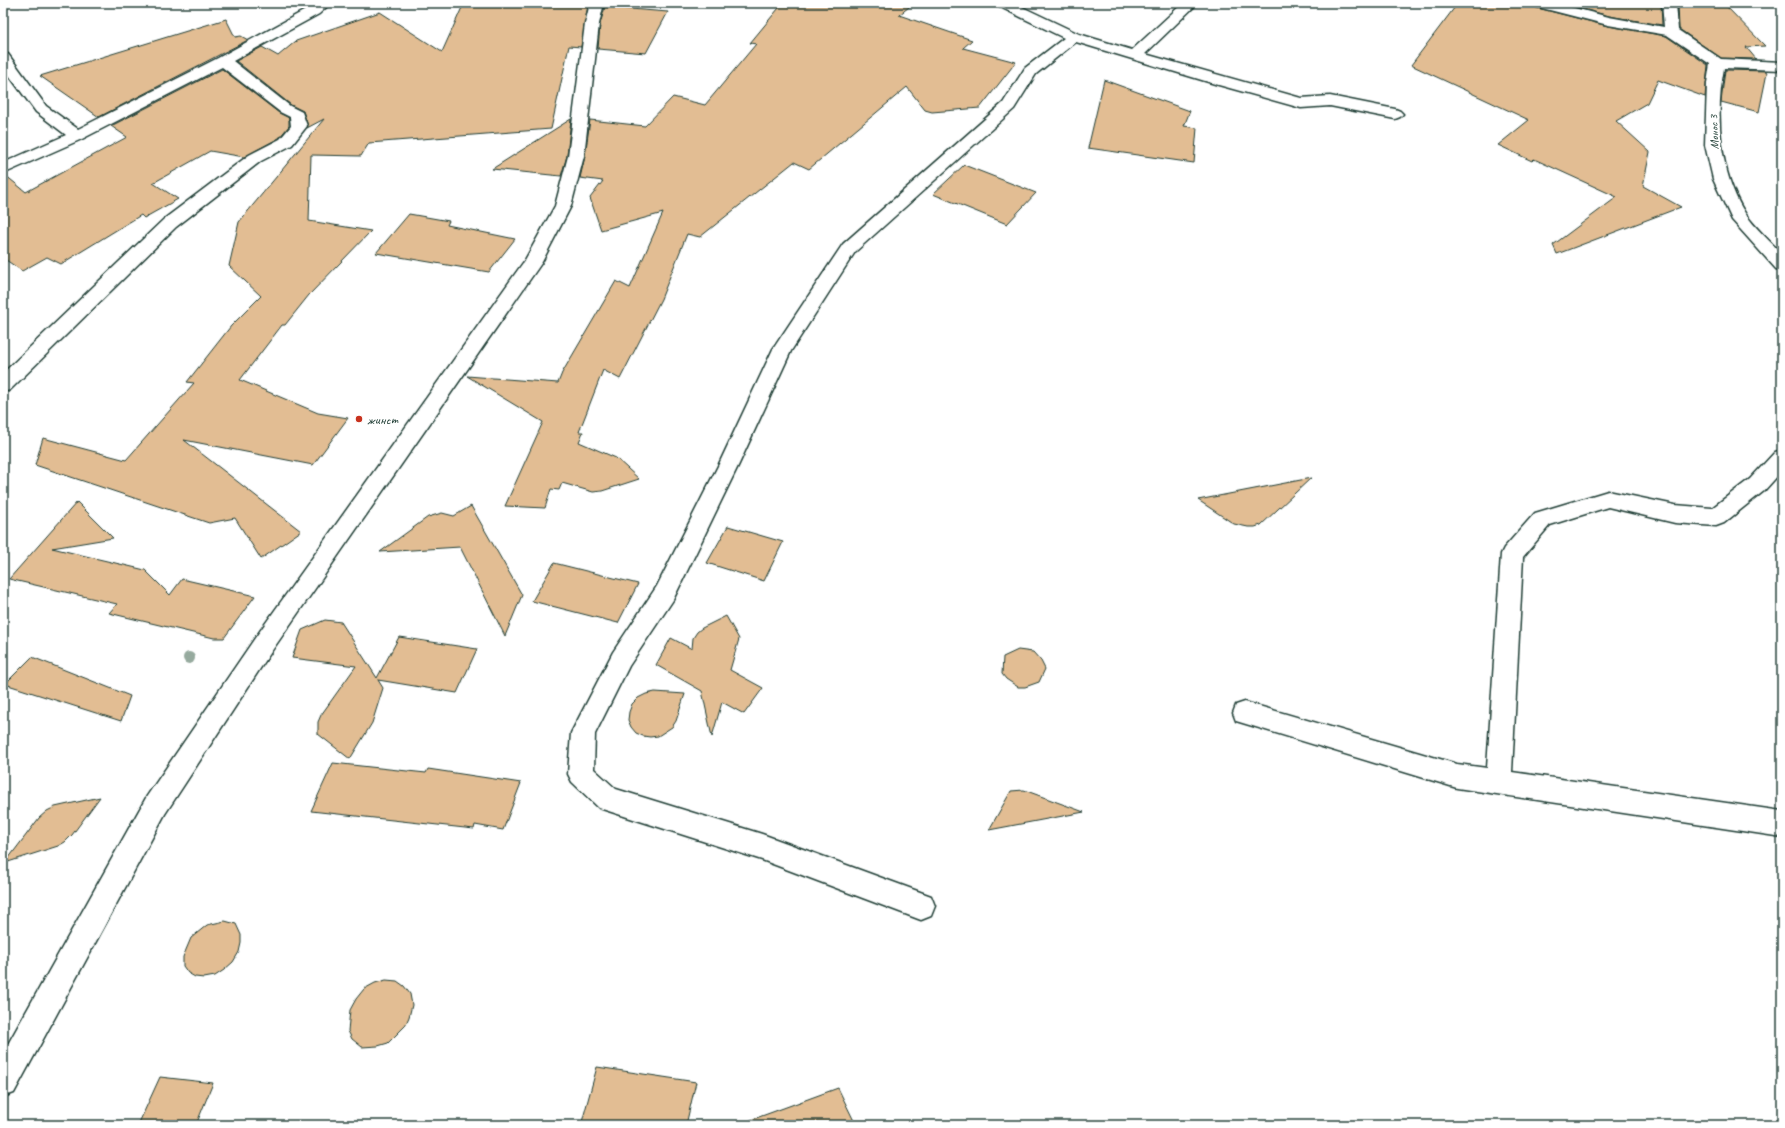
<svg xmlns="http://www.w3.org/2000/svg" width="1785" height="1128" font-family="Caveat,sans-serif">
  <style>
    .building { fill: #e2bd93; stroke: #1f3d34 }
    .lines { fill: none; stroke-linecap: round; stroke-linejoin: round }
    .minor-casing { stroke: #1f3d34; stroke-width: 3 }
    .minor { fill: #fff; fill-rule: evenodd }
    .tree { fill: #96aa9e }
    .poi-dot { fill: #c8321e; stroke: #fff; stroke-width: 1.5 }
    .labels { text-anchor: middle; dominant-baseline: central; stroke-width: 4; stroke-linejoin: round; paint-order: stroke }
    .far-street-label { font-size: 12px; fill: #1f3d34; stroke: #fff }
    .poi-label { font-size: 14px; fill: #1f3d34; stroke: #fff; text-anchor: start }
  </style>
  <rect width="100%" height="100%" fill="#fff"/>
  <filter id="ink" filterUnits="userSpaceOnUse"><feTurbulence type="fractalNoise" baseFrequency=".025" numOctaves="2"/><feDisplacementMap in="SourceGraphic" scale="8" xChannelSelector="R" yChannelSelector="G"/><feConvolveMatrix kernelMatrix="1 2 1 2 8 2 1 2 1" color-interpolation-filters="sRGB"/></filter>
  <g filter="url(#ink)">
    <g class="building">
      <polygon points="464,3 563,3 588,5 581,47 569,46 551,129 369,143 361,156 311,155 309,221 371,231 309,295 285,325 282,325 240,380 318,413 348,418 313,465 184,440 301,531 261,559 235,518 209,523 35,465 43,438 126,460 194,383 187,382 231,326 261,296 229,266 239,222 324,119 307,128 308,126 303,111 291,105 236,61 262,47 278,56 296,41 380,12 442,52"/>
      <polygon points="783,3 914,3 899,15 972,40 963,48 1016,62 980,108 932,112 925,110 907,87 809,169 794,162 700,237 687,234 661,299 620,379 603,370 579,432 583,432 579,442 616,458 639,479 602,491 593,492 562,483 559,490 551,489 545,508 505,506 543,422 467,376 558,383 562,373 616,281 630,288 663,213 601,230 590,198 603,181 580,178 585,156 590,120 645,126 673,97 705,105 756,44 750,43"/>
      <polygon points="1458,3 1531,3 1534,7 1608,26 1666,36 1708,65 1705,97 1658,80 1647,103 1616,121 1650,152 1643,186 1681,207 1557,254 1553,245 1617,197 1534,159 1532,161 1498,145 1529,120 1411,65"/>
      <polygon points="1561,3 1661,3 1662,25 1609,16"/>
      <polygon points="1678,3 1723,3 1765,46 1746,47 1756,59 1721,58 1679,29"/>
      <polygon points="605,7 668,12 646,53 598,49 600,24"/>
      <polygon points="226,19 235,37 241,36 248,40 99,117 40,76"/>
      <polygon points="222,69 279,113 289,118 289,126 279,138 244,157 210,151 153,183 178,199 144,218 141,215 61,264 47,257 22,271 3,258 3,175 5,175 26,192 127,137 111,126"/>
      <polygon points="1725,70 1766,71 1767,73 1759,112 1721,102"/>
      <polygon points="1104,80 1190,111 1184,126 1197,128 1194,163 1088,148"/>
      <polygon points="571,119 567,156 561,176 492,169"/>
      <polygon points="964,165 1036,193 1007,224 933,194"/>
      <polygon points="409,214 449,221 447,225 515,239 489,272 376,253"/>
      <polygon points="1311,478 1261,525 1255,527 1248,527 1234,524 1198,500"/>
      <polygon points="77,502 113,538 52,548 145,570 170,595 182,579 255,596 224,638 214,638 109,613 117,604 9,579"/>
      <polygon points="471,506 522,595 505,636 460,547 380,552 428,517 442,513 454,516"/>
      <polygon points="728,526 783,542 764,581 707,563"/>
      <polygon points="554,563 638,584 618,623 532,601"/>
      <polygon points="726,616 739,639 730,670 763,688 744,714 722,702 712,737 702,691 656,665 671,638 692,649 693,638 697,632 702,628"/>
      <polygon points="325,620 341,622 377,678 399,637 477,649 457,693 378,680 383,688 372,723 350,759 318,734 318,722 321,715 356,666 292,658 302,630"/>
      <polygon points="1018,650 1033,652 1041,661 1045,669 1039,682 1025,687 1018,687 1006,679 1002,674 1003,657"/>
      <polygon points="32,657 130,696 121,721 5,684"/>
      <polygon points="655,692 685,694 676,721 672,727 658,736 650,737 643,736 636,733 631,727 628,720 629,712 632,704 638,698 646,694"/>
      <polygon points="333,763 426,773 428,769 521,783 503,830 475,825 474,829 311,811"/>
      <polygon points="1024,790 1084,812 989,830 1011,791"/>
      <polygon points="100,797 72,835 65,842 58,846 5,863 39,818 47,811 55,807"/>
      <polygon points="225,921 236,924 241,935 241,943 239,952 233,962 224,970 215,976 204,978 195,977 188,973 183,966 183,957 191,938 207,925"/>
      <polygon points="386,980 397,981 404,986 410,994 412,1005 409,1017 405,1026 388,1043 378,1046 362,1047 352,1039 348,1031 350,1010 356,999 364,989 375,983"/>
      <polygon points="597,1067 696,1082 686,1125 606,1125 582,1122"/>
      <polygon points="160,1077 213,1083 196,1125 138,1125"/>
      <polygon points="838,1088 856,1125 748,1125 748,1121"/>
    </g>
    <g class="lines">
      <g class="minor-casing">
        <g id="minor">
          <polygon points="316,3 331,3 319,14 233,61 290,106 302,112 307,126 292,145 261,161 176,227 10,390 3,392 3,373 164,219 249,155 280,139 291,126 290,117 280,112 222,67 82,139 3,174 3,163 66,135 36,112 3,67 3,53 8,54 46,106 78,129 218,58 309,8"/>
          <polygon points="590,3 604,3 599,24 584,156 571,206 542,262 271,652 165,814 14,1093 3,1097 3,1053 147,796 255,638 525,260 555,206 568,156 585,24"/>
          <polygon points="996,3 1014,3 1079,34 1132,50 1183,3 1198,3 1145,54 1301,98 1330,96 1395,109 1400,111 1403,114 1400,117 1395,119 1330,106 1301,108 1215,84 1076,42 1036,74 1014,109 855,252 791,351 739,464 673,600 629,666 595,734 594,769 616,789 762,834 931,896 935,906 931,916 921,920 762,860 599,808 572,782 568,774 571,733 613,652 657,586 719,464 773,349 843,244 1003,103 1025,68 1064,38 998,6"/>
          <path d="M1532,3H1555L1609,17L1664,27L1662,3H1676L1678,30L1721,59L1782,62V70L1724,68C1715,115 1719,171 1745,213C1754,227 1771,242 1782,254V271L1776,269L1732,220L1713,179L1705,145L1707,83L1710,64L1667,35L1608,25L1534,6Z"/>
          <polygon points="1782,450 1782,471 1764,491 1724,523 1716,526 1675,523 1608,507 1550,525 1523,557 1512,772 1782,811 1782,837 1457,788 1236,721 1233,713 1236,705 1245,702 1457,764 1487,768 1501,554 1504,548 1535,513 1608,491 1675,505 1712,508 1750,479 1775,452"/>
        </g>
      </g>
      <use href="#minor" class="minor"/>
    </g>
    <circle class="tree" cx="189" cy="658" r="6"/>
  </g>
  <circle class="poi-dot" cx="359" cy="419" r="4"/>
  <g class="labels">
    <g class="far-street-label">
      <text transform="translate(1714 132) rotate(-92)">Монос 3</text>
    </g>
    <g class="poi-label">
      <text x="367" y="419">жинст</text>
    </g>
  </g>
  <rect width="1785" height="1128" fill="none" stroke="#fff" stroke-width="16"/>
  <rect x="8" y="8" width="1769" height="1112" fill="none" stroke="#1f3d34" stroke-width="1.5" filter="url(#ink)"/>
</svg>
